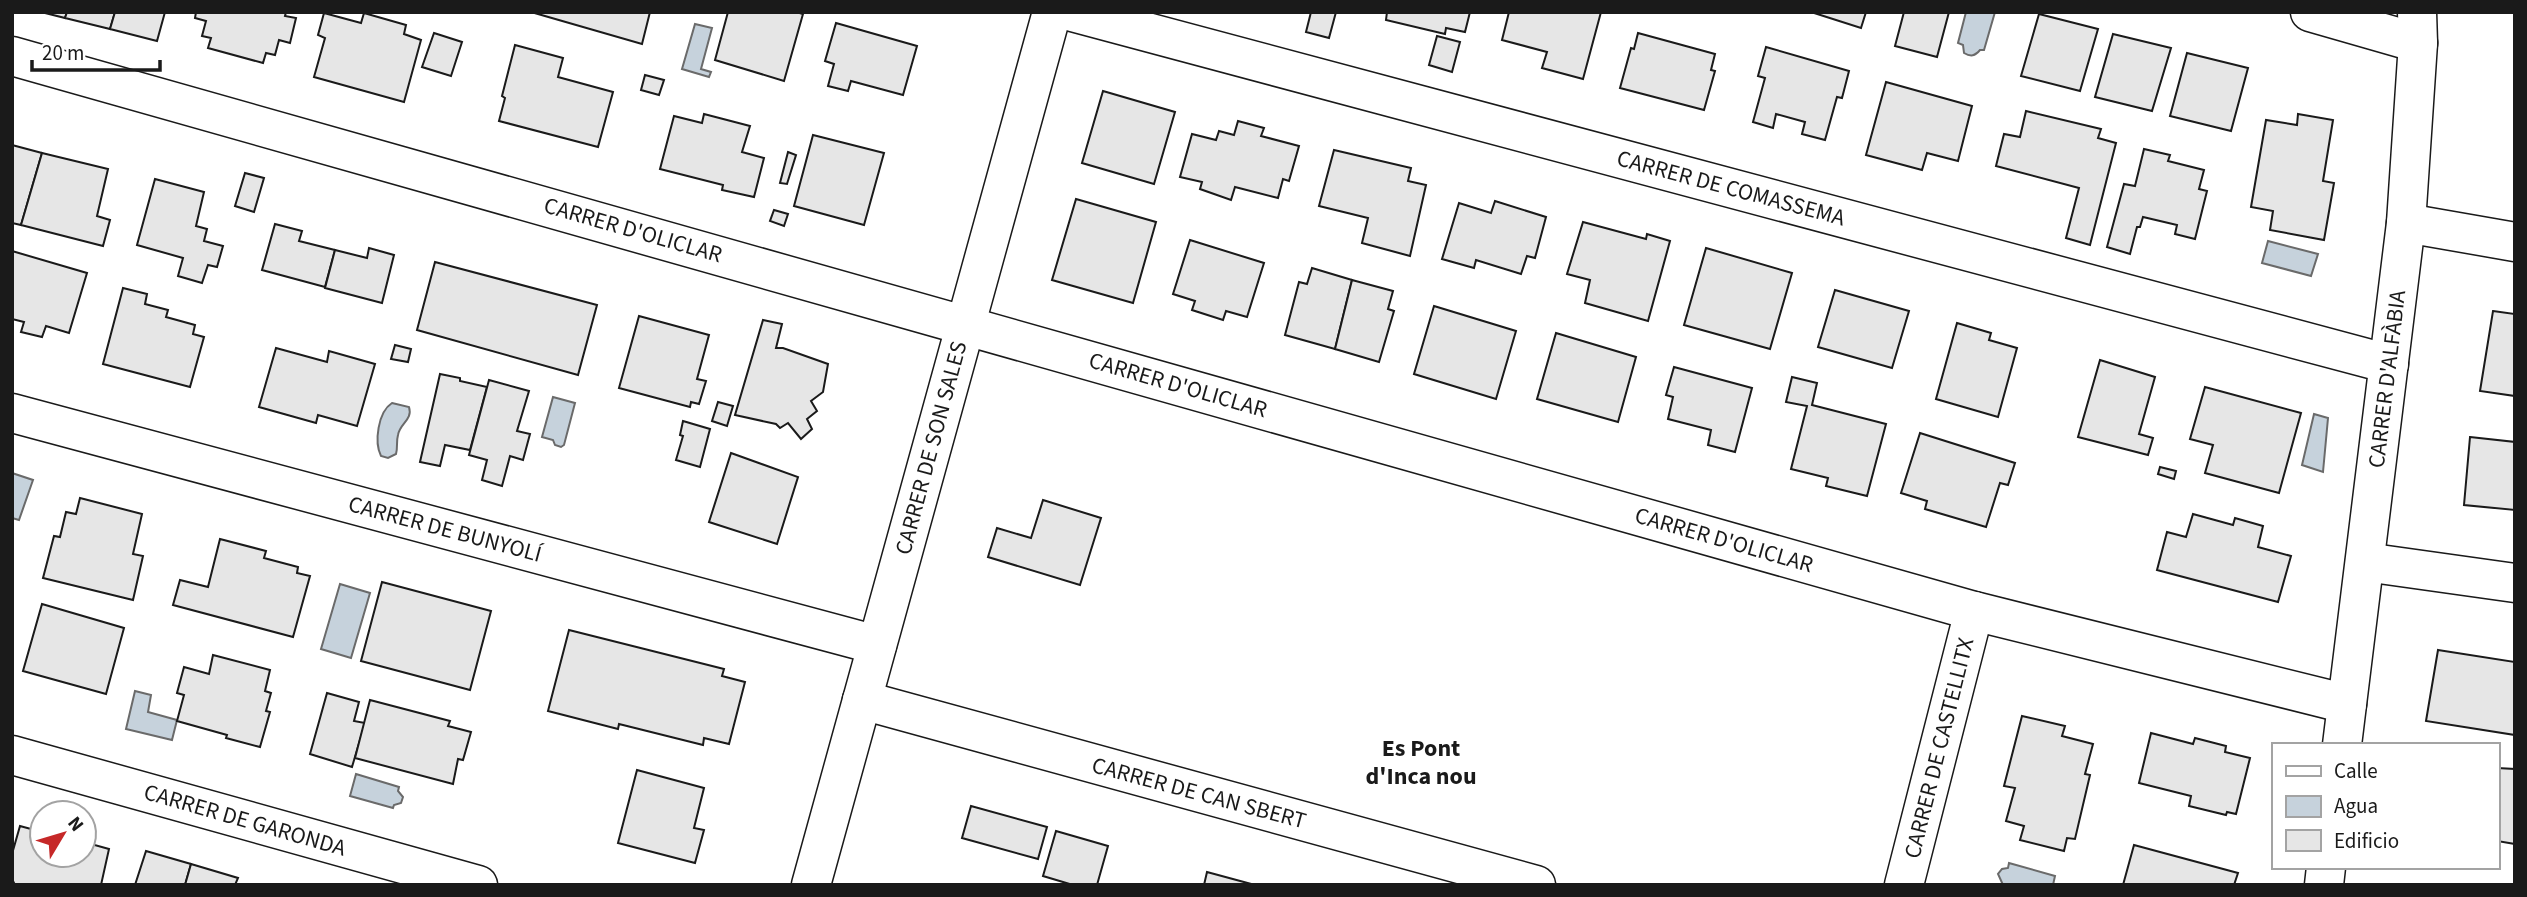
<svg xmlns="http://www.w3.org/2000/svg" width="2527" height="897" font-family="'Source Sans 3',sans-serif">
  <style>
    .water { fill: #c6d2dc; stroke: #6a6a6a; stroke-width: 2 }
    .building { fill: #e6e6e6; stroke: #1a1a1a; stroke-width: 2 }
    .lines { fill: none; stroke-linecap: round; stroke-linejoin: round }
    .minor-casing { stroke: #1a1a1a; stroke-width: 41 }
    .minor { stroke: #fff; stroke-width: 38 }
    .labels { text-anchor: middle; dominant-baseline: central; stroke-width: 5; stroke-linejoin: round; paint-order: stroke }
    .street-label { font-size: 23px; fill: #1a1a1a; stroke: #fff }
    .neighbourhood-label { font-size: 24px; font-weight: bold; fill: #1a1a1a; stroke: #fff }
  </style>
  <rect width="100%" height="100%" fill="#fff"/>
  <g class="water">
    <path d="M1966,12H1995L1984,50H1980C1975,56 1971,57 1964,53L1963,45L1958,43Z"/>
    <polygon points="695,24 712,28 701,69 711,72 709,77 682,69"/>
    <polygon points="2268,241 2318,254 2311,276 2262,263"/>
    <polygon points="553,397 575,403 564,445 561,447 555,445 553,440 542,437"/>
    <path d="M392,403L409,407C413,420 400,423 398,435C396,442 398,447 396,454L388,458L381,456C374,442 378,412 392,403Z"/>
    <polygon points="2314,414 2328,418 2323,472 2302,465"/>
    <polygon points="12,473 33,480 19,520 12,518"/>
    <polygon points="340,584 370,593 351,658 321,649"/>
    <polygon points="135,691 151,695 148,712 177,720 172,740 126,729"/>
    <polygon points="356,774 399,787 398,791 403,797 401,803 394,805 393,808 350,796"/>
    <polygon points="2009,863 2055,876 2053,885 2003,885 1998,874 2002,869 2008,868"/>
  </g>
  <g class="building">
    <polygon points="41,12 67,12 65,18"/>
    <polygon points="67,12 115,12 110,29 65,18"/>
    <polygon points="115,12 165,12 157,41 110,29"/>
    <polygon points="196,12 286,12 285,16 296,18 290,43 279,40 275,55 266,53 263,63 208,48 211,38 202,36 206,21 195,18"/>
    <polygon points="531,12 650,12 642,44"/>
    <polygon points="728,12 796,12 803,14 784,81 715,60"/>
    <polygon points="1311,12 1336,12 1329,38 1306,32"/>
    <polygon points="1387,12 1470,12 1465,32 1446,28 1445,34 1386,20"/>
    <polygon points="1509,12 1601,12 1583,79 1542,68 1547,52 1502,40"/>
    <polygon points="1811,12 1866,12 1861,28"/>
    <polygon points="1904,12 1949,12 1937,57 1895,46"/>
    <polygon points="324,13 361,23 364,13 406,25 404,34 421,40 404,102 314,77 325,38 318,35"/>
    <polygon points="2039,14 2098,29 2080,91 2021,76"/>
    <polygon points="836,23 917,46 903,95 851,81 848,91 828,86 834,64 825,61"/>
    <polygon points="434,33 462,42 451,76 422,67"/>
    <polygon points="1638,33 1715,54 1711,70 1715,71 1704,110 1620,88 1631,48 1634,49"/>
    <polygon points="2113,34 2171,48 2152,111 2095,97"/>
    <polygon points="1437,36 1460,42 1452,72 1429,65"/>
    <polygon points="515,45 563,58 558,77 613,92 598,147 499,121 505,98 502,96"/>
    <polygon points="1766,47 1849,71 1842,98 1837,97 1825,140 1802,134 1805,122 1776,114 1773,128 1753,122 1765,78 1758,76"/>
    <polygon points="2187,53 2248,68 2231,131 2170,116"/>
    <polygon points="645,75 664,80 659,95 641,90"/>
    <polygon points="1886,82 1972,106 1958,161 1927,153 1922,170 1866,155"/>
    <polygon points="1103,91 1175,112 1154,184 1082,163"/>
    <polygon points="2026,111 2101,129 2098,138 2116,143 2090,245 2066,238 2079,188 1996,166 2004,134 2020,137"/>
    <polygon points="704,114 750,126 742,152 764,158 754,197 722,190 723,185 660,169 674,116 702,123"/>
    <polygon points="2298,114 2333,120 2323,181 2334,183 2324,240 2270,230 2273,211 2251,207 2266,120 2297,125"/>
    <polygon points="1238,121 1264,128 1261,136 1299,146 1289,181 1283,179 1278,198 1235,187 1231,200 1200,189 1202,182 1180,177 1192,134 1216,140 1219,131 1234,135"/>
    <polygon points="813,135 884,153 864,225 794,206"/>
    <polygon points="12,145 42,153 21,225 12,223"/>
    <polygon points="2144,149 2170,155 2168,161 2204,170 2199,189 2207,191 2195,239 2175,234 2177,225 2143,217 2140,227 2137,227 2130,254 2107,247 2124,184 2135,186"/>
    <polygon points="1334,150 1411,168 1408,181 1426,185 1410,256 1362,243 1368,218 1319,206"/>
    <polygon points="788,152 796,155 787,184 780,183"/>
    <polygon points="42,153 108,169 97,216 110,220 103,246 21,225"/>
    <polygon points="245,173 264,178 254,212 235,206"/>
    <polygon points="155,179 204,192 196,226 207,229 204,241 223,246 217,267 208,265 202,283 178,276 183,258 137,245"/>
    <polygon points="1076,199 1156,222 1133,303 1052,280"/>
    <polygon points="1495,201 1546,217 1535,258 1527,256 1521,274 1476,260 1474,268 1442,259 1459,203 1491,213"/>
    <polygon points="774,210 788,214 784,226 770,221"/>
    <polygon points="1583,222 1646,239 1647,234 1670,241 1648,321 1585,303 1590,280 1567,274"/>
    <polygon points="275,224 302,231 299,241 335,250 325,287 262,270"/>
    <polygon points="1190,240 1264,263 1247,317 1226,311 1223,320 1192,310 1195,301 1173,294"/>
    <polygon points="369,248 394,255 382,303 325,288 335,250 367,258"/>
    <polygon points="1706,248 1792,273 1770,349 1684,325"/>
    <polygon points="12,251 87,273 69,333 46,326 42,337 21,332 24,322 12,319"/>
    <polygon points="435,262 597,305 578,375 417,330"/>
    <polygon points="1312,268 1352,280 1335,349 1285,335 1299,282 1307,284"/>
    <polygon points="1352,280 1393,291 1388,309 1394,311 1379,362 1335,349"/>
    <polygon points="123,288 147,294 145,304 168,310 166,317 195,325 193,334 204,337 190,387 103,364"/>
    <polygon points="1835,290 1909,311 1892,368 1818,347"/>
    <polygon points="1434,306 1516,331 1496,399 1414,374"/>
    <polygon points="2493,311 2515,314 2515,396 2480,391"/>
    <polygon points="639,316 709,335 697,379 706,381 699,404 691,402 690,407 619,388"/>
    <polygon points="763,320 782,324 776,348 783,348 828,364 823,392 811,401 817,411 807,419 812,429 801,439 788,423 780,428 776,424 735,415"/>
    <polygon points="1957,323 1991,333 1989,340 2017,348 1998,417 1936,399"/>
    <polygon points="1556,333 1636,357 1618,422 1537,399"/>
    <polygon points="395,345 411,349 408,362 391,359"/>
    <polygon points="276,348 327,362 329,351 375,364 357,426 318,415 316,423 259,407"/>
    <polygon points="2100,360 2155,377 2139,434 2153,438 2148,455 2078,437"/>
    <polygon points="1674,367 1752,388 1735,452 1708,445 1711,430 1668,419 1673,397 1666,395"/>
    <polygon points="440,374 460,378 460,381 487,387 470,450 445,445 440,466 420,462"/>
    <polygon points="1792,377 1817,383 1812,405 1886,424 1867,496 1826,486 1828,478 1791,469 1807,406 1786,402"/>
    <polygon points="489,380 529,391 517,431 530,434 523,460 510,456 502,486 482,480 487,460 469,455"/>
    <polygon points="2205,387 2301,413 2279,493 2205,473 2213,445 2190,439"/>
    <polygon points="718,402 733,406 727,426 712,421"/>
    <polygon points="683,421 710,429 700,467 676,460 683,436 680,435"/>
    <polygon points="1920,433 2015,463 2008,485 2000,483 1986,527 1925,509 1927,501 1901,493"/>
    <polygon points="2470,437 2515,442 2515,510 2464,505"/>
    <polygon points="731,453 798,477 777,544 709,522"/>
    <polygon points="2160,467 2176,471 2174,479 2158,474"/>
    <polygon points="80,498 142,514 133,554 143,556 133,600 43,578 54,536 60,537 66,512 76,514"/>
    <polygon points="1043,500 1101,518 1080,585 988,557 997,528 1031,538"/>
    <polygon points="2193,514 2233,525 2235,518 2263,526 2258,547 2291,556 2278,602 2157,570 2167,532 2186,537"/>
    <polygon points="220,539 266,551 264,558 298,567 297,573 310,576 293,637 173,605 180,580 208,587"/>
    <polygon points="382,582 491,611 470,690 361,661"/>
    <polygon points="42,604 124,628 106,694 23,671"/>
    <polygon points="569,630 724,669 722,676 745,682 729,744 704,738 703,745 619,724 618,729 548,711"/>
    <polygon points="2438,650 2515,662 2515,735 2426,721"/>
    <polygon points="213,655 270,670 265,691 271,693 266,711 270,712 260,747 226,738 227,735 177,721 184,695 177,693 184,667 209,674"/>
    <polygon points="327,693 359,702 354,721 365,723 352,767 310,754"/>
    <polygon points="370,700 450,721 448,726 471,732 463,760 458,759 453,784 355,758"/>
    <polygon points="2022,716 2065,726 2062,736 2093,744 2085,774 2090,775 2075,839 2067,838 2064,851 2020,840 2024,826 2006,821 2015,788 2004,786"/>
    <polygon points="2151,733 2193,744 2195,738 2226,746 2225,752 2250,758 2236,814 2227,812 2226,815 2189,806 2191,796 2139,783"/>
    <polygon points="2497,768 2515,769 2515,844 2497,841"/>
    <polygon points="637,770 704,788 694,828 704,830 695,863 618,843"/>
    <polygon points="971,806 1047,827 1038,859 962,838"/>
    <polygon points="20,826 42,832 42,855 84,855 84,842 109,849 101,885 15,885 12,879 12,854"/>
    <polygon points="1056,831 1108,846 1097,885 1073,885 1043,876"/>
    <polygon points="2134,845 2238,873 2234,885 2123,885"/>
    <polygon points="146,851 191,864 185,885 135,885"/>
    <polygon points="191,864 238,878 235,885 185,885"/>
    <polygon points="1207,872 1255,885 1204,885"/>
  </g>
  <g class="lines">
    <g class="minor-casing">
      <g id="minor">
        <polyline points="1072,12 2389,364"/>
        <polyline points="2310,12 2418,43"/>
        <polyline points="12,56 1974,611 2347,704"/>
        <polyline points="2406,223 2515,242"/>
        <polyline points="12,413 877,645"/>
        <polyline points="2365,562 2515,583"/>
        <polyline points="862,700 1536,885"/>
        <polyline points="2342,745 2406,223 2418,43 2417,12"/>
        <polyline points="12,755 478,885"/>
        <polyline points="811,885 1052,12"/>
        <polyline points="1904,885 1974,611"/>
        <polyline points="2324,885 2326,867"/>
      </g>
    </g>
    <use href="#minor" class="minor"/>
  </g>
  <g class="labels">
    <g class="street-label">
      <text transform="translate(1731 188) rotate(15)">CARRER DE COMASSEMA</text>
      <text transform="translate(633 230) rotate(16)">CARRER D'OLICLAR</text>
      <text transform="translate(2387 379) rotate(-83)">CARRER D'ALFÀBIA</text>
      <text transform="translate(1178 385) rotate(16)">CARRER D'OLICLAR</text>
      <text transform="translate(931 448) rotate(-75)">CARRER DE SON SALES</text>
      <text transform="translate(445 529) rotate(15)">CARRER DE BUNYOLÍ</text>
      <text transform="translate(1724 540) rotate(16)">CARRER D'OLICLAR</text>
      <text transform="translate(1939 748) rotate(-76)">CARRER DE CASTELLITX</text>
      <text transform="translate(1199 793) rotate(15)">CARRER DE CAN SBERT</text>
      <text transform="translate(245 820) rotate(16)">CARRER DE GARONDA</text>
    </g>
    <g class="neighbourhood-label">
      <text x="1421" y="748">Es Pont<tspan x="1421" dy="28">d'Inca nou</tspan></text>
    </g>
  </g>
  <rect width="2527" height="897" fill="none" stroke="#1a1a1a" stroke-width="28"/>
  <rect x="2272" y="743" width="228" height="126" fill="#ffffff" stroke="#a3a3a3" stroke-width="2"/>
  <rect x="2286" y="766" width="35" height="10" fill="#ffffff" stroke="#a3a3a3" stroke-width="2"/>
  <text x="2334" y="778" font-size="21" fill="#1a1a1a">Calle</text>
  <rect x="2286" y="796" width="35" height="21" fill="#c6d2dc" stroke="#a3a3a3" stroke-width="2"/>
  <text x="2334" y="813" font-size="21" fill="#1a1a1a">Agua</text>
  <rect x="2286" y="830" width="35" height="21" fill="#e6e6e6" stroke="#a3a3a3" stroke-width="2"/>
  <text x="2334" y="848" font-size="21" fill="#1a1a1a">Edificio</text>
  <g transform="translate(63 834) rotate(52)"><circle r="33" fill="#ffffff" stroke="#a3a3a3" stroke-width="2"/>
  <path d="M0-5L12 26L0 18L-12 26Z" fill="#c62828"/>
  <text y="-10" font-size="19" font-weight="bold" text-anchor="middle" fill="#1a1a1a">N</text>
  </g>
  <path d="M32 60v10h128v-10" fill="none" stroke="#1a1a1a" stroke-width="3.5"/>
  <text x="42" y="60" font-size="21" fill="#1a1a1a" stroke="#ffffff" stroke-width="5" paint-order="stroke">20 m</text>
</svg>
